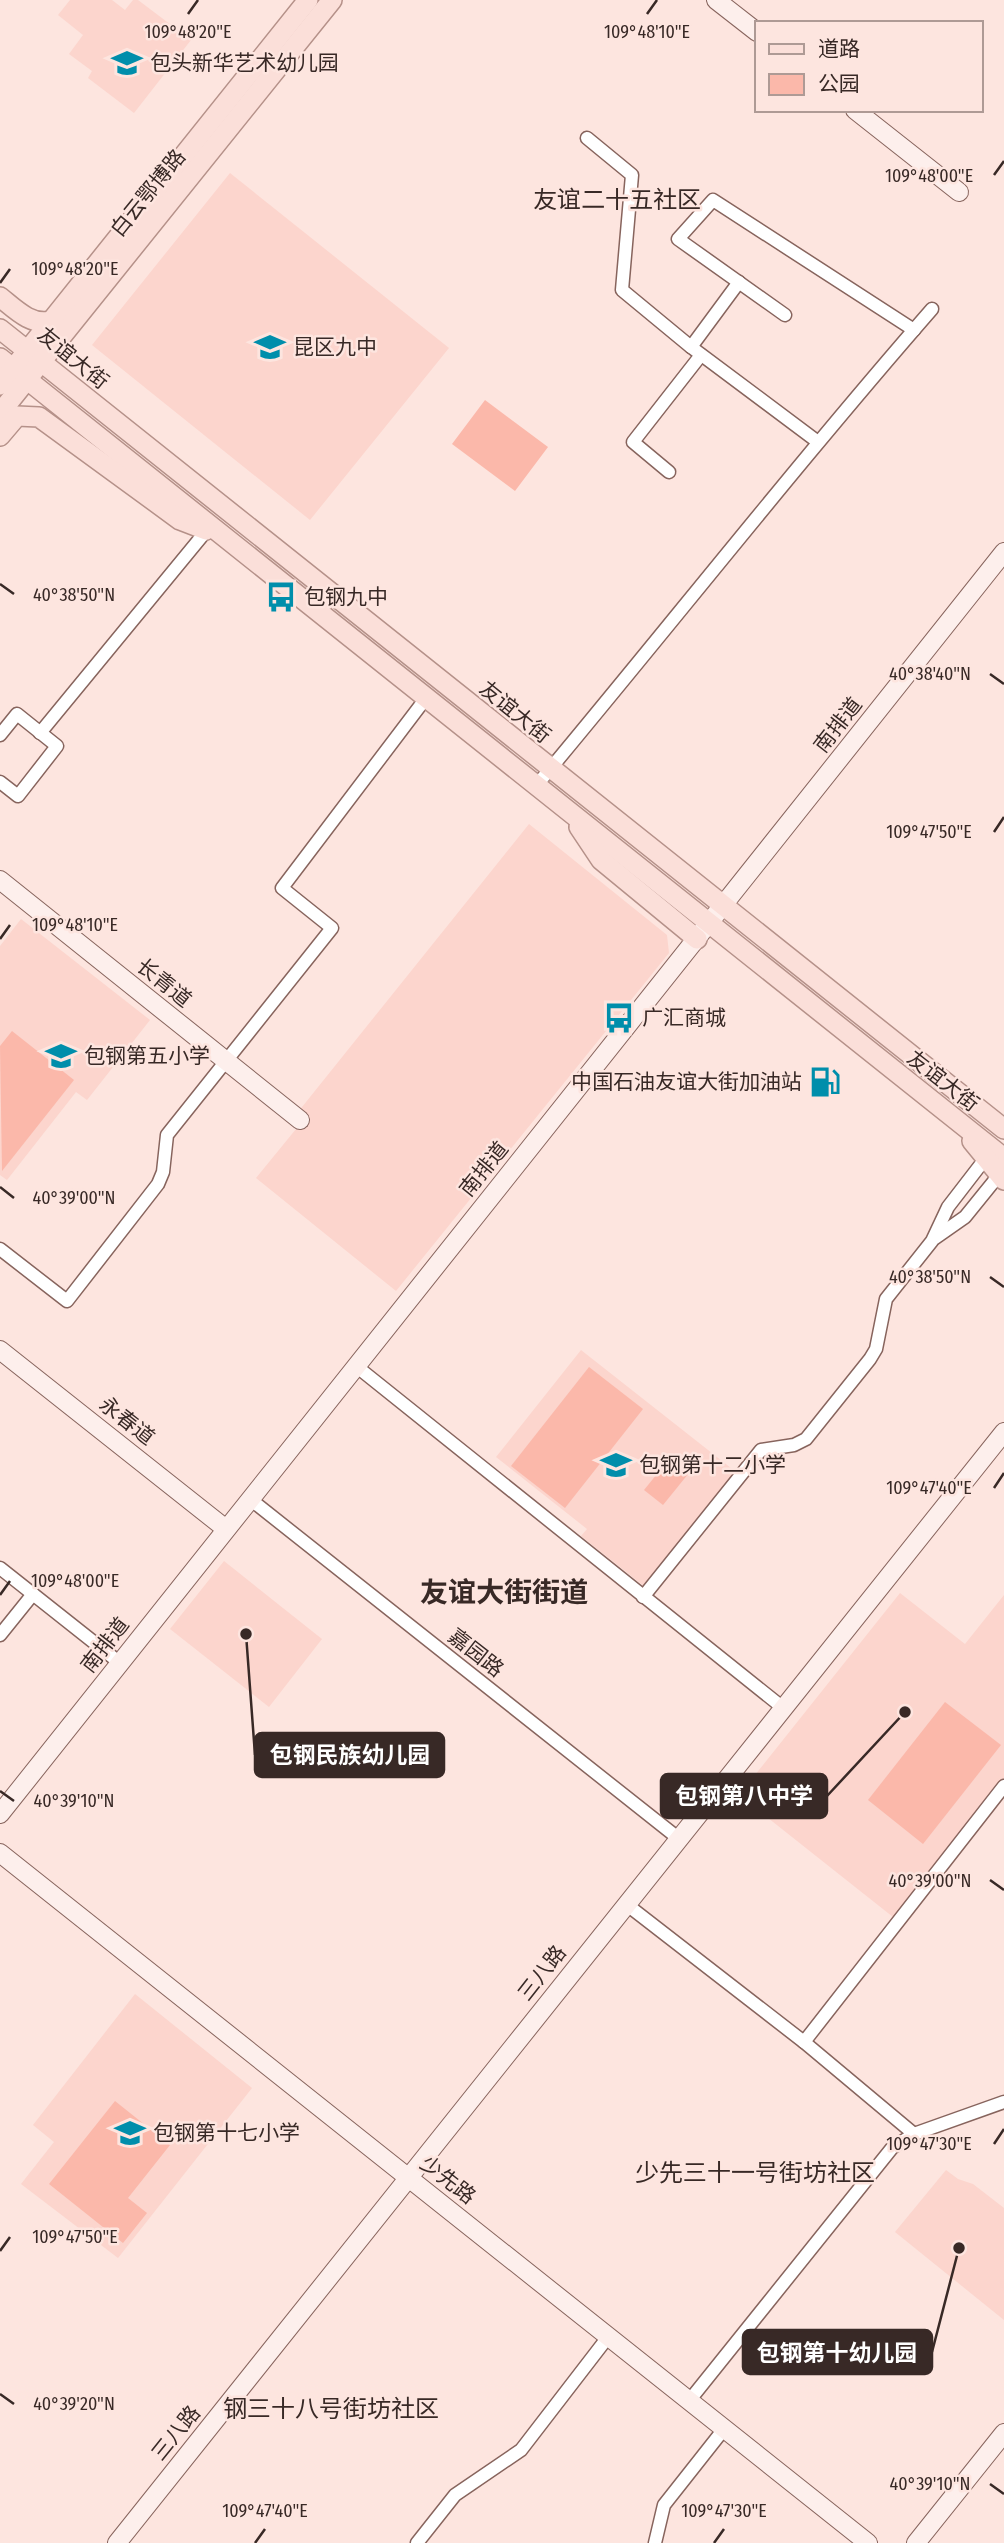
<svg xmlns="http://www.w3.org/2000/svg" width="1004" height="2543" font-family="'Fira Sans Condensed','Noto Sans SC',sans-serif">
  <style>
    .built { fill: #fcd5cd }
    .green { fill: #fbb8aa }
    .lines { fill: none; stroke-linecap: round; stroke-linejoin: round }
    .street-casing { stroke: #87645d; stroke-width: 15 }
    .secondary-casing { stroke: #87645d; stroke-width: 20 }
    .primary-casing { stroke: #b59189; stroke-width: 22 }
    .street { stroke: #fff; stroke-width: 12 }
    .secondary { stroke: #fdefec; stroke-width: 18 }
    .primary { stroke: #fbdfd9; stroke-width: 19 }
    .ticks { fill: none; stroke: #382926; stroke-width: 2.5 }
    .labels { text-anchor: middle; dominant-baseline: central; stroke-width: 5; stroke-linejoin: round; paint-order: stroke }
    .poi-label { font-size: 21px; fill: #382926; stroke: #fde5df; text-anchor: start }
    .street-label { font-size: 21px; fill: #382926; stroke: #fde5df }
    .quarter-label { font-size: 24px; fill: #382926; stroke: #fde5df }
    .district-label { font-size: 28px; font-weight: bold; fill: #382926; stroke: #fde5df }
    .ticks-label { font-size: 18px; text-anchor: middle; fill: #382926; stroke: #fde5df; stroke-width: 5; stroke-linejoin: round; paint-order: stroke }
    .leader { fill: none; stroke: #382926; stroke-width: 2.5 }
    .callout-dot { fill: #382926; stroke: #fde5df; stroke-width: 2.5 }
    .callout { fill: #382926; stroke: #382926; stroke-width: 2.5 }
    .callout-label { font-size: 23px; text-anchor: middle; font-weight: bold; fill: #fff }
  </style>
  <rect width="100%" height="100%" fill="#fde5df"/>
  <g class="built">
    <polygon points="70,0 112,0 125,10 133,0 138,0 191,40 134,113 88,78 92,71 69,54 83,35 58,15"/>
    <polygon points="230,173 449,348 310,520 92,345"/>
    <polygon points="529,824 667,935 669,953 396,1291 256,1178 305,1118 298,1112"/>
    <polygon points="21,919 150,1020 87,1100 76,1092 7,1180 0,1175 0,946"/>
    <polygon points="581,1350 736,1472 645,1587 581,1536 587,1529 496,1457"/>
    <polygon points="224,1561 322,1639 269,1707 170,1629"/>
    <polygon points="900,1593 965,1644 1004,1595 1004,1780 893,1917 739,1795"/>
    <polygon points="135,1994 252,2088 118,2258 21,2184 54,2142 33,2125"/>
    <polygon points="946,2170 958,2179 973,2184 1004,2208 1004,2320 895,2232"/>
  </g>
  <g class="green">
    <polygon points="485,400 548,447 515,491 452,444"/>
    <polygon points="12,1031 74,1080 2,1171 0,1046"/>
    <polygon points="589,1367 643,1409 565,1508 511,1466"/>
    <polygon points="674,1453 693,1468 663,1505 644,1490"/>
    <polygon points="945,1702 1001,1745 923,1844 868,1800"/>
    <polygon points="115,2101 170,2145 128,2198 147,2213 123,2243 49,2184"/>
  </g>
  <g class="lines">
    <g class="street-casing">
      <g id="street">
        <polyline points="587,138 632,175 622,290 691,347 818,442"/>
        <polyline points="785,315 678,239 713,200 914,330"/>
        <polyline points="691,347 739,282"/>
        <polyline points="669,472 633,442 701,355"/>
        <polyline points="40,733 207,530"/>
        <polyline points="0,735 17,714 57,746 18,796 0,782"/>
        <path d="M536,786C669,627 796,465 932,309"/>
        <polyline points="935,1238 965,1217 999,1175"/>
        <polyline points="0,1249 67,1301 158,1184 163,1172 167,1135 332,928 282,888 426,698"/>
        <polyline points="356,1366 782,1707"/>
        <polyline points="250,1499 678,1838"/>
        <polyline points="0,1568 120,1663"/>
        <polyline points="643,1597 761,1450 794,1445 806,1439 870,1359 876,1349 886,1299 932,1241 948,1207 985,1159"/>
        <polyline points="0,1635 33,1594"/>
        <polyline points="626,1904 804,2042 914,2134 892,2148 689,2401"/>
        <polyline points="804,2042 1004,1786"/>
        <polyline points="914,2134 1004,2102"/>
        <polyline points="417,2543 455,2495 521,2450 608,2337"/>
        <polyline points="655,2543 664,2505 724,2429"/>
      </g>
    </g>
    <g class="secondary-casing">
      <g id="secondary">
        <polyline points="716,0 757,32"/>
        <polyline points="855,110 959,192"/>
        <polyline points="0,880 300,1120"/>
        <polyline points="0,1350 226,1529"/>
        <polyline points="0,1814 1004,552"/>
        <polyline points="0,1853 868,2543"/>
        <polyline points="117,2543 1004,1432"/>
        <polyline points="916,2543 1004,2433"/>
      </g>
    </g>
    <g class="primary-casing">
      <g id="primary">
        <path d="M0,297C15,309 31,326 51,321"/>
        <polyline points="0,329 1004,1129"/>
        <polyline points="0,358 1004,1158"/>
        <polyline points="0,385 308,0"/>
        <polyline points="0,413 332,0"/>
        <polyline points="0,436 17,416 39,417 180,520 206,530"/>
        <polyline points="579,827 601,860 697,939"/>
        <polyline points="972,1141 1004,1180"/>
      </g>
    </g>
    <use href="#street" class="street"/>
    <use href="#secondary" class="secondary"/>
    <use href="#primary" class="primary"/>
  </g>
  <path class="ticks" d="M188,14L198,0M647,14L657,0M994,175L1004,161M0,283L10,269M0,584L14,594M990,674L1004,684M994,832L1004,817M0,939L10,925M0,1187L14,1198M990,1277L1004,1287M994,1488L1004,1473M0,1595L10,1581M0,1791L14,1801M990,1880L1004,1890M994,2144L1004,2129M0,2251L10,2237M0,2394L14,2404M990,2484L1004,2494M255,2543L265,2529M714,2543L724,2529"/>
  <defs>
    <g id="school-bare" transform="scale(2.415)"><path d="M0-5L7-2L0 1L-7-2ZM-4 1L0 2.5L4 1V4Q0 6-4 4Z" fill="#008eab" stroke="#fde5df" stroke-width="2.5" paint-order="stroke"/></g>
    <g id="bus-bare" transform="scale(2.415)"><path d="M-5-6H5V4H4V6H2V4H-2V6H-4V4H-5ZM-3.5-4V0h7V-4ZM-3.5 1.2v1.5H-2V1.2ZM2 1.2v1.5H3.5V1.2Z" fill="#008eab" stroke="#fde5df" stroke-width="2.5" paint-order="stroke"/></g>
    <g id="fuel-bare" transform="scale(2.415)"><path d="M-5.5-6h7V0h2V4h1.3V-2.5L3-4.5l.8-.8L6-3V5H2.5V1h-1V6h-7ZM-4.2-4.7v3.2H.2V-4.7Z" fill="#008eab" stroke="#fde5df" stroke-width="2.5" paint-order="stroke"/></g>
  </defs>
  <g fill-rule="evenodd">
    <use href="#school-bare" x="127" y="63"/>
    <use href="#school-bare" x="270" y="347"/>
    <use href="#bus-bare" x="281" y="597"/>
    <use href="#bus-bare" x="619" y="1018"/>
    <use href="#school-bare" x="61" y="1056"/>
    <use href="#fuel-bare" x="825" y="1082"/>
    <use href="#school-bare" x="616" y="1465"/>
    <use href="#school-bare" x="130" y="2133"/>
  </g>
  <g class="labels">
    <g class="poi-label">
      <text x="150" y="63">包头新华艺术幼儿园</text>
      <text x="293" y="347">昆区九中</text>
      <text x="304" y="597">包钢九中</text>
      <text x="642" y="1018">广汇商城</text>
      <text x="84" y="1056">包钢第五小学</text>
      <text x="802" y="1082" text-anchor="end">中国石油友谊大街加油站</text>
      <text x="639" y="1465">包钢第十二小学</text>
      <text x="153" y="2133">包钢第十七小学</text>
    </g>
    <g class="street-label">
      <text transform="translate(148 193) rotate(-51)">白云鄂博路</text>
      <text transform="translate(73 358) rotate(39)">友谊大街</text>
      <text transform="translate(515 712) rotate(39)">友谊大街</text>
      <text transform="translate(838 725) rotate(-52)">南排道</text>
      <text transform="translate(164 983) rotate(39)">长青道</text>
      <text transform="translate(943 1081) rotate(38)">友谊大街</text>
      <text transform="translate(484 1169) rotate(-51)">南排道</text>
      <text transform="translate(127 1421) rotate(38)">永春道</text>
      <text transform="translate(105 1645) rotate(-52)">南排道</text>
      <text transform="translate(476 1653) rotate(38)">嘉园路</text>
      <text transform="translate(542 1973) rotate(-52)">三八路</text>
      <text transform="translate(448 2180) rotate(38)">少先路</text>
      <text transform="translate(176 2433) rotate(-51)">三八路</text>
    </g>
    <g class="quarter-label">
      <text x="617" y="200">友谊二十五社区</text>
      <text x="755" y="2173">少先三十一号街坊社区</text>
      <text x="331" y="2409">钢三十八号街坊社区</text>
    </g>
    <g class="district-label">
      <text x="504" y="1592">友谊大街街道</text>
    </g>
  </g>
  <g class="ticks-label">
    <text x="188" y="38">109°48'20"E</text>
    <text x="647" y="38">109°48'10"E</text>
    <text x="929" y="182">109°48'00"E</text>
    <text x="75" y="275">109°48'20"E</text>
    <text x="74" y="601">40°38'50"N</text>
    <text x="930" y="680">40°38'40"N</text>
    <text x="929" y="838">109°47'50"E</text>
    <text x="75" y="931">109°48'10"E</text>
    <text x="74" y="1204">40°39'00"N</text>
    <text x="930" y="1283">40°38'50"N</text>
    <text x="929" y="1494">109°47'40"E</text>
    <text x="75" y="1587">109°48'00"E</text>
    <text x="74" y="1807">40°39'10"N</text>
    <text x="930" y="1887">40°39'00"N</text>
    <text x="929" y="2150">109°47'30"E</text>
    <text x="75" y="2243">109°47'50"E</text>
    <text x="74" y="2410">40°39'20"N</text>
    <text x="930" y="2490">40°39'10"N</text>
    <text x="265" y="2517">109°47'40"E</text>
    <text x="724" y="2517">109°47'30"E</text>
  </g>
  <path class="leader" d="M246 1634L255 1755M905 1712L827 1796M959 2248L932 2352"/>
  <g class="callout-dot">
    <circle cx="246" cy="1634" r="7"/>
    <circle cx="905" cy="1712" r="7"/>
    <circle cx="959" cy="2248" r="7"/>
  </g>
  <g class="callout">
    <rect x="255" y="1733" width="189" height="44" rx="7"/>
    <rect x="661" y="1774" width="166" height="44" rx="7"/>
    <rect x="743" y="2330" width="189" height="44" rx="7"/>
  </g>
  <g class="callout-label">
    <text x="350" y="1763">包钢民族幼儿园</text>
    <text x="744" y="1804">包钢第八中学</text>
    <text x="837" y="2361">包钢第十幼儿园</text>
  </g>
  <rect x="755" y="21" width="228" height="91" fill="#fde5df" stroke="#ae9a95" stroke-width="2"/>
  <rect x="769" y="44" width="35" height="10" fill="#fbdfd9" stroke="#ae9a95" stroke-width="2"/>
  <text x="818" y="56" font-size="21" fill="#382926">道路</text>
  <rect x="769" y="74" width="35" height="21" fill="#fbb8aa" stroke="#ae9a95" stroke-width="2"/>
  <text x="818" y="91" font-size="21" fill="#382926">公园</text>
</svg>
